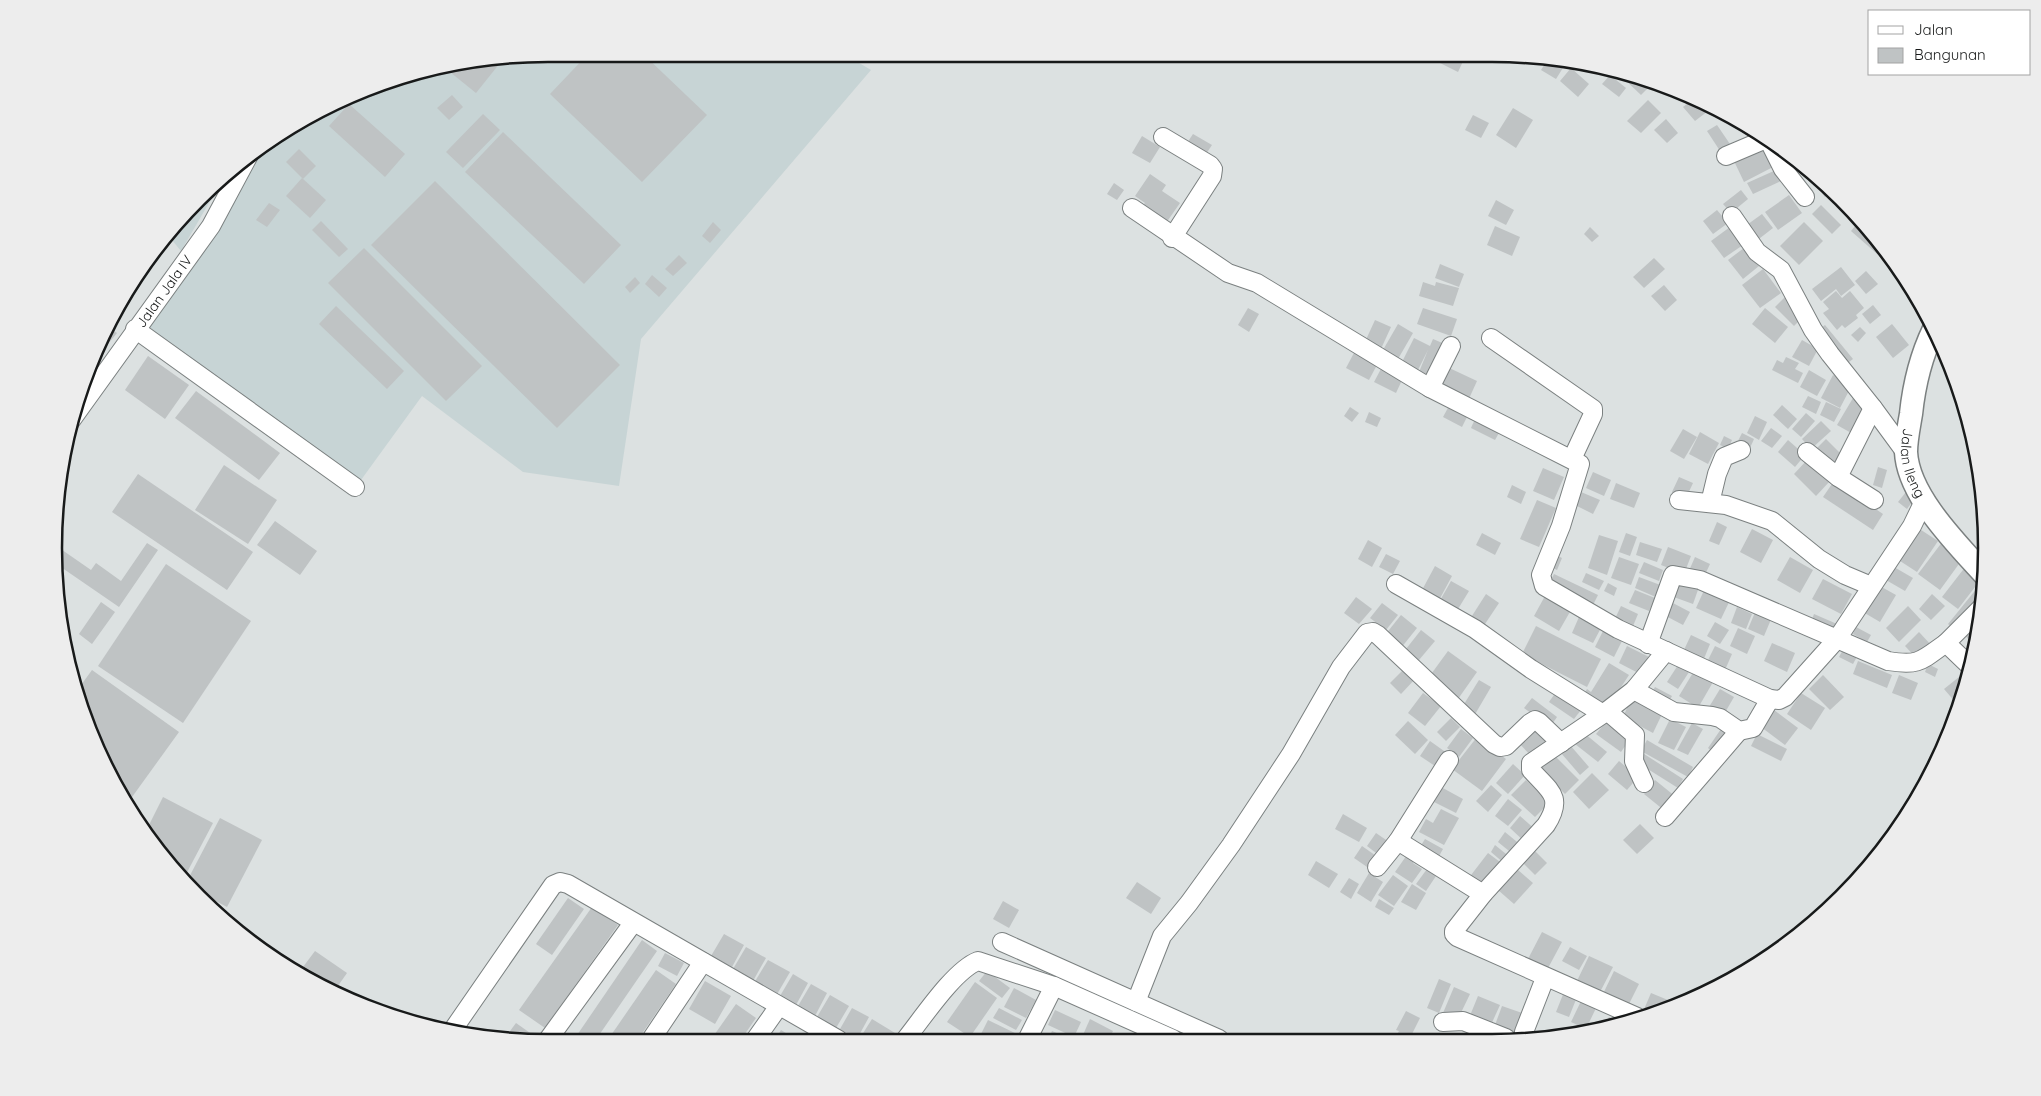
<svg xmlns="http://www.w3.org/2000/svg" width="2041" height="1096" font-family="Quicksand,sans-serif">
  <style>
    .built { fill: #c7d4d5 }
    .building { fill: #bfc3c4 }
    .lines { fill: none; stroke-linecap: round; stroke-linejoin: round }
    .minor-casing { stroke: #7b8080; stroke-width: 20 }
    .tertiary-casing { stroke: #7b8080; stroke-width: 25 }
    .minor { stroke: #fff; stroke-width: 18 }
    .tertiary { stroke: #fff; stroke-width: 22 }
    .labels { text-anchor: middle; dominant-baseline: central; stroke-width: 5; stroke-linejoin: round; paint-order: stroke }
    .street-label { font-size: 14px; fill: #181a1a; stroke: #fff }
    .rim { fill: none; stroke: #181a1a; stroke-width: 2.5 }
  </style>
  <rect width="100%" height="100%" fill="#dce1e1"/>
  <g class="built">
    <polygon points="548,54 844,54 871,70 641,339 619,486 523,472 422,396 361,480 144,329 231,200 258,149 301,120 389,80 452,63"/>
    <polygon points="224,177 181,251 167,234 177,222"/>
  </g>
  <g class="building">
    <polygon points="588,54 643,54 707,115 642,182 550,94"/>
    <polygon points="1440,55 1466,55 1458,72 1436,61"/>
    <polygon points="504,58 476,93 450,72 457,63"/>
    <polygon points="1548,59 1566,63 1556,79 1541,70"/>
    <polygon points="1571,68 1589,84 1578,97 1560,81"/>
    <polygon points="1625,72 1653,83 1641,95 1621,76"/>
    <polygon points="1610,75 1626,88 1619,97 1602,84"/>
    <polygon points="452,95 463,107 449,120 437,108"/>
    <polygon points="1694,98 1700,100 1708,111 1695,121 1683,107"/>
    <polygon points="1648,100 1661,113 1641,133 1627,121"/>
    <polygon points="349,104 405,154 385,177 329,126"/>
    <polygon points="1513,108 1533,120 1516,148 1496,135"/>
    <polygon points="483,114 500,130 463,168 446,152"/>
    <polygon points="1473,115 1489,123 1481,138 1465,130"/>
    <polygon points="1666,119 1678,133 1667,143 1654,130"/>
    <polygon points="1717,125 1732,147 1722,154 1707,131"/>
    <polygon points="503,132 621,245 584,284 465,172"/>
    <polygon points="1193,134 1212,145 1206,154 1187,143"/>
    <polygon points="1142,136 1160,147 1150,163 1132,153"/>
    <polygon points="1764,147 1773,167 1744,182 1734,161"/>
    <polygon points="1781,148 1791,154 1796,162 1788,168"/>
    <polygon points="299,149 316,166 303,179 286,162"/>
    <polygon points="1776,170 1781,181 1753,194 1747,183"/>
    <polygon points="1150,174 1166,185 1162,191 1180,203 1166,223 1142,206 1145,203 1135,196"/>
    <polygon points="302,178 326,200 310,218 286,196"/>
    <polygon points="1819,179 1832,192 1825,197 1814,183"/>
    <polygon points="435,181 620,365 557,428 371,245"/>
    <polygon points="218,183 224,189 167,234 177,222"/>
    <polygon points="1114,183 1124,190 1117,200 1107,194"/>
    <polygon points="1741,190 1748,199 1731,213 1723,204"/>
    <polygon points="1789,195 1802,213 1778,230 1765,212"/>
    <polygon points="1496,200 1514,210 1506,225 1488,216"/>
    <polygon points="269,203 280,210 267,227 256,220"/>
    <polygon points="1821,205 1841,225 1832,234 1812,214"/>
    <polygon points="1717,210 1728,223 1713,234 1703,221"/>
    <polygon points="1762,214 1773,228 1755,242 1744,227"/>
    <polygon points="1861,219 1888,255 1884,260 1851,231"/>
    <polygon points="321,221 348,249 339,257 312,230"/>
    <polygon points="713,222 721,230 710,243 702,236"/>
    <polygon points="1804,222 1823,241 1799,265 1780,246"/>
    <polygon points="1495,226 1520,237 1512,256 1487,245"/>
    <polygon points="1590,227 1599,236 1592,242 1584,234"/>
    <polygon points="1730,227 1743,245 1724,258 1711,241"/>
    <polygon points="364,248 482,366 446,401 328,283"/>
    <polygon points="1744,248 1759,266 1743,279 1728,260"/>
    <polygon points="679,255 687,263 673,276 665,269"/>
    <polygon points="1654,258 1665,269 1644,288 1633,277"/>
    <polygon points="1440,264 1464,274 1459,287 1435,278"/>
    <polygon points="1841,267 1855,285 1841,296 1836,289 1821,301 1812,289"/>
    <polygon points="1763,269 1781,293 1760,308 1742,285"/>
    <polygon points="1866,271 1878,284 1866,294 1855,281"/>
    <polygon points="652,275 667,288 659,297 645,284"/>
    <polygon points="635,277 640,283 630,293 625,287"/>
    <polygon points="1423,282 1435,286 1436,282 1459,288 1453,306 1419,296"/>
    <polygon points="1664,285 1677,300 1665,311 1651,296"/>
    <polygon points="1836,291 1842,298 1850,291 1864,308 1856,315 1858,318 1845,328 1842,325 1837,330 1823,313 1829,309 1823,302"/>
    <polygon points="1785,297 1804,316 1794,326 1775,307"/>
    <polygon points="1873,305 1881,315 1870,324 1862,314"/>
    <polygon points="336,306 404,371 387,389 319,324"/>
    <polygon points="1248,308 1259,314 1249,332 1238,325"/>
    <polygon points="1423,308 1457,319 1451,336 1417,324"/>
    <polygon points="1765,308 1788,327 1775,343 1752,324"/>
    <polygon points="1375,320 1391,327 1380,351 1364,344"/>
    <polygon points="1398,324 1413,333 1398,359 1383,350"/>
    <polygon points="1892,324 1909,345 1893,358 1876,337"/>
    <polygon points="1825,325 1853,359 1845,365 1817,331"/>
    <polygon points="108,327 117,333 108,344 102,339"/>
    <polygon points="1860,327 1866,333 1858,342 1851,335"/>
    <polygon points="1414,338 1430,346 1433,339 1447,345 1433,378 1419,372 1428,350 1417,372 1401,364"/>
    <polygon points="1802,340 1818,349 1809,366 1792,357"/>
    <polygon points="96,351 100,353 93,368 89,366"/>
    <polygon points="1355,351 1378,363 1369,380 1346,368"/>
    <polygon points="148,356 189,385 165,419 125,390"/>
    <polygon points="1786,357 1799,363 1795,369 1803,373 1798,383 1772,370 1777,360 1783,363"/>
    <polygon points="1445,366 1477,381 1467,403 1435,387"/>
    <polygon points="1382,367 1403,378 1396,393 1374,382"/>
    <polygon points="1809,370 1826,380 1817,396 1800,387"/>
    <polygon points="1833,375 1852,385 1840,408 1821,398"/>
    <polygon points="196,391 280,453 259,480 175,418"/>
    <polygon points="1808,396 1821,402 1816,414 1802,407"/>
    <polygon points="1853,398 1869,407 1853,434 1837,425"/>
    <polygon points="1826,402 1841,409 1834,422 1820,415"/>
    <polygon points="1782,405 1797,419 1788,429 1773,415"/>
    <polygon points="1449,406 1468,415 1462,427 1443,417"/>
    <polygon points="1350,407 1359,413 1352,422 1344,416"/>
    <polygon points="1369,412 1381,418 1377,427 1365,422"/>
    <polygon points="1806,413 1815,421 1801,437 1792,429"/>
    <polygon points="1755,416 1767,422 1759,440 1747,433"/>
    <polygon points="1475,419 1500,431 1495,440 1471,428"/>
    <polygon points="1821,421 1831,431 1811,449 1802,439"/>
    <polygon points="1771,428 1782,436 1772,448 1761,441"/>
    <polygon points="1683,429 1697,437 1684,459 1670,451"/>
    <polygon points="1700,432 1719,443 1708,464 1689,454"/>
    <polygon points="1742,433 1754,439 1750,448 1738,441"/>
    <polygon points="1724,436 1732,440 1728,449 1720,445"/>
    <polygon points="1826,439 1842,455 1831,467 1814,451"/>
    <polygon points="1788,440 1805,455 1795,467 1778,452"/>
    <polygon points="1808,459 1830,481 1816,496 1794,474"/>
    <polygon points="224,465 277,500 248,544 195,510"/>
    <polygon points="1878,467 1887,470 1882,488 1873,485"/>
    <polygon points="1543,468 1564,477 1554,500 1533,491"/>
    <polygon points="1593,472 1611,480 1604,496 1586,488"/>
    <polygon points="138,474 253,552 227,590 112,512"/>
    <polygon points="1679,477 1693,483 1686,498 1672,492"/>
    <polygon points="1834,481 1883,514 1873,530 1823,497"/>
    <polygon points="1616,483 1640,493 1634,508 1610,499"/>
    <polygon points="1512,485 1526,492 1521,504 1507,497"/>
    <polygon points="1581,492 1600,500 1593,514 1575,505"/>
    <polygon points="1906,492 1915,498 1907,509 1898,502"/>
    <polygon points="1537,500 1556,508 1539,547 1520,539"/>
    <polygon points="275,521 317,551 300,575 257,545"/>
    <polygon points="1717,522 1727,527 1719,545 1709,541"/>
    <polygon points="1918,528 1938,541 1917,572 1897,559"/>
    <polygon points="1752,529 1773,540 1761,563 1740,552"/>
    <polygon points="1482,533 1501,543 1495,555 1476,545"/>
    <polygon points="1626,533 1637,537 1630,556 1619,552"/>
    <polygon points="1599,535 1618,541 1607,575 1588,568"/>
    <polygon points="1368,540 1382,548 1372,567 1358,559"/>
    <polygon points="1943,541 1964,557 1940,590 1918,574"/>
    <polygon points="1640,542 1662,549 1657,562 1636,555"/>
    <polygon points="147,543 158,550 119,607 55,563 55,545 91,570 96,563 121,581"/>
    <polygon points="1668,547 1691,556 1684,574 1661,565"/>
    <polygon points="1552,553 1562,558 1557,570 1547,565"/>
    <polygon points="1386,554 1400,561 1393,574 1379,567"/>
    <polygon points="1619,557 1639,564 1631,585 1611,578"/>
    <polygon points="1695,557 1710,564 1703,579 1688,573"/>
    <polygon points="1790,557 1813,570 1800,593 1777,580"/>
    <polygon points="1644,562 1663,570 1659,581 1639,573"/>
    <polygon points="166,564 251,621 183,723 98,666"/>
    <polygon points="1435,566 1452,576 1438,602 1421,592"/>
    <polygon points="1966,566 1982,578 1958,609 1942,597"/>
    <polygon points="1894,567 1913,578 1905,591 1886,580"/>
    <polygon points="1586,573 1604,581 1599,590 1582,582"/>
    <polygon points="1554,574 1598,595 1592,607 1548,586"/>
    <polygon points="1639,577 1663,586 1658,598 1635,588"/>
    <polygon points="1678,579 1699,587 1693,604 1671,596"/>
    <polygon points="1823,579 1852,594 1841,614 1812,599"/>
    <polygon points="1451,581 1469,591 1455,614 1438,604"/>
    <polygon points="1608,583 1617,588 1614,596 1604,591"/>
    <polygon points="1878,585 1896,595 1880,622 1863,612"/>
    <polygon points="1706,586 1731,598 1721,619 1696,608"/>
    <polygon points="1978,587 1984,592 1983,599 1956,631 1948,624"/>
    <polygon points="1635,590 1655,598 1649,611 1629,603"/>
    <polygon points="1486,594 1499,603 1483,627 1470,619"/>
    <polygon points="1932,594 1945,606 1931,620 1919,609"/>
    <polygon points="1545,596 1571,610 1559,631 1534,616"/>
    <polygon points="1356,597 1372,609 1359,624 1344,613"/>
    <polygon points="101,602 115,612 92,644 79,634"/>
    <polygon points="1671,602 1690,612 1683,625 1664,615"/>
    <polygon points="1382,603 1398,615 1386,630 1370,618"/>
    <polygon points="1621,606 1638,614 1631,631 1613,623"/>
    <polygon points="1908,606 1921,620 1899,642 1886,628"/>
    <polygon points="1737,607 1752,614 1746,629 1731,623"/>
    <polygon points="1756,610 1772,617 1764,636 1748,629"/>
    <polygon points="1814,614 1837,624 1834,632 1811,622"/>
    <polygon points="1401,615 1417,628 1401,648 1385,635"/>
    <polygon points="1579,617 1601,628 1593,643 1572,633"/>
    <polygon points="1715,622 1729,630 1720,644 1707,636"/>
    <polygon points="1979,625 1975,648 1965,635"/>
    <polygon points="1536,626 1601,659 1587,687 1522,654"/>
    <polygon points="1856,627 1871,635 1867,642 1853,634"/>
    <polygon points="1738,628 1755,636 1747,654 1730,646"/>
    <polygon points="1604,629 1623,639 1614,657 1595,647"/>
    <polygon points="1421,630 1435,641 1419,660 1406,649"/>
    <polygon points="1919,632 1932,646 1918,660 1905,646"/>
    <polygon points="1691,635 1710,644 1703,661 1683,652"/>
    <polygon points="1772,643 1795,653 1787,672 1764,661"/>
    <polygon points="1627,646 1653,659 1644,676 1619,663"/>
    <polygon points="1715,646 1732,654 1725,670 1707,662"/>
    <polygon points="1845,646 1859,653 1853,664 1839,657"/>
    <polygon points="1448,651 1477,672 1458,699 1429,677"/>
    <polygon points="1858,661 1892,675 1887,688 1853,674"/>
    <polygon points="1609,663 1629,675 1604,713 1581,699 1587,689 1591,692"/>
    <polygon points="1928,664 1938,669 1935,677 1925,672"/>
    <polygon points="1678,665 1689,672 1678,689 1667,682"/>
    <polygon points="1405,668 1416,678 1401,694 1390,683"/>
    <polygon points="92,670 179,732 127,804 91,737 76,692"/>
    <polygon points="1694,671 1713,682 1698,708 1679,696"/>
    <polygon points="1964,673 1969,680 1962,698 1956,703 1944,689"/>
    <polygon points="1823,675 1844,697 1830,710 1809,689"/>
    <polygon points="1899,675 1918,683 1911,700 1892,693"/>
    <polygon points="1479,680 1491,687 1474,716 1461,709"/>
    <polygon points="1655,687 1672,696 1667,705 1650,696"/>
    <polygon points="1720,689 1734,697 1723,716 1709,707"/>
    <polygon points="1556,692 1581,710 1574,719 1549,702"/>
    <polygon points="1423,693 1441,706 1425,726 1408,713"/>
    <polygon points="1801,693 1825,708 1811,730 1787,714"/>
    <polygon points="1632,697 1663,712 1653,733 1623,717"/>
    <polygon points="1532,698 1557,717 1550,727 1524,708"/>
    <polygon points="1774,710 1798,728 1785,745 1761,727"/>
    <polygon points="1451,718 1460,727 1446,741 1437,732"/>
    <polygon points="1670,719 1686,727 1674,750 1658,743"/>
    <polygon points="1408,721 1428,740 1415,754 1395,735"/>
    <polygon points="1606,722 1630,739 1621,752 1596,734"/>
    <polygon points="1692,723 1703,729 1688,755 1677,750"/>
    <polygon points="1535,725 1551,741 1533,758 1517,741"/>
    <polygon points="1461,729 1473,738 1459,757 1447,748"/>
    <polygon points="1721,729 1727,733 1714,753 1708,748"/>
    <polygon points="1584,733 1607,752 1598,762 1575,744"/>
    <polygon points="1757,734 1787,749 1781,761 1751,746"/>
    <polygon points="1477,737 1506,759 1482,791 1452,769"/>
    <polygon points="1647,740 1693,767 1688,777 1641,751"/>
    <polygon points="1430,741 1451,756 1441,770 1420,756"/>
    <polygon points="1570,745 1589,767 1580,775 1561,753"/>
    <polygon points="1641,752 1683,779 1678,788 1635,761"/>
    <polygon points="1554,755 1579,780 1565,794 1540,769"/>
    <polygon points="1619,761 1638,777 1627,790 1608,774"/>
    <polygon points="1513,764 1525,775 1508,794 1496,783"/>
    <polygon points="1592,773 1609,790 1589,809 1573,792"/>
    <polygon points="1526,780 1550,802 1535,817 1511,795"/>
    <polygon points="1655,780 1676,797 1665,811 1644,794"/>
    <polygon points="1491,785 1502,795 1488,812 1476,801"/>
    <polygon points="1441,787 1463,799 1456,813 1434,802"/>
    <polygon points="163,797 213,823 183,880 145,833"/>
    <polygon points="1508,799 1522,810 1508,826 1495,816"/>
    <polygon points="1441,809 1459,818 1444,845 1419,832 1426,819 1433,823"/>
    <polygon points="1343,814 1367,828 1359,842 1335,829"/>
    <polygon points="1520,816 1537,831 1526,843 1510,828"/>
    <polygon points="220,818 262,840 227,907 193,889 186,883"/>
    <polygon points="1640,824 1654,838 1637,854 1623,840"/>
    <polygon points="1505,832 1522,846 1514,855 1498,842"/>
    <polygon points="1376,833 1389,842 1380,856 1367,846"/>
    <polygon points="1425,839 1443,849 1438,858 1420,847"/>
    <polygon points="1495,845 1511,858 1505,864 1491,852"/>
    <polygon points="1362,846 1379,858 1370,869 1354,858"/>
    <polygon points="1534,850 1547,863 1535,875 1522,862"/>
    <polygon points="1409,852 1416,857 1413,863 1422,869 1412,883 1395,872"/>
    <polygon points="1488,853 1500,862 1481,889 1468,879"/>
    <polygon points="1316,861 1338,874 1329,888 1308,875"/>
    <polygon points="1427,869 1436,876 1426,891 1416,884"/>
    <polygon points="1517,869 1533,883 1514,904 1498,890"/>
    <polygon points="1369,873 1383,882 1371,902 1357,893"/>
    <polygon points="1393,875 1408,886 1394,906 1378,895"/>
    <polygon points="1349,878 1359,884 1351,899 1340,892"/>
    <polygon points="1137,882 1161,898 1151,914 1126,898"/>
    <polygon points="1412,884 1426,893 1416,910 1401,902"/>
    <polygon points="568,898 584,909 552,955 536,944"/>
    <polygon points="1379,899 1394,908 1389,915 1375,907"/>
    <polygon points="1003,901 1019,910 1009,928 993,919"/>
    <polygon points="592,907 618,925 545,1028 519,1010"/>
    <polygon points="1542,932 1562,942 1547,970 1528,959"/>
    <polygon points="724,934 744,945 732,967 711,956"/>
    <polygon points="642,940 657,951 595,1041 573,1041"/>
    <polygon points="746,947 766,958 753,981 733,969"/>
    <polygon points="1570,947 1587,956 1579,970 1562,961"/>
    <polygon points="315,951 347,973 333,993 300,971"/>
    <polygon points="665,953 684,963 677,976 658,966"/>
    <polygon points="1589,956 1613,967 1599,994 1576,983"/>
    <polygon points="768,960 790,972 776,996 754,983"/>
    <polygon points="656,970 676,984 637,1041 607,1041"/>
    <polygon points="987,971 1010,988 1002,998 979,981"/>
    <polygon points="1614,971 1639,984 1627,1008 1602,996"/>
    <polygon points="793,974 808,983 796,1005 780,996"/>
    <polygon points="1439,979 1451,984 1439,1013 1427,1008"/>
    <polygon points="705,981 731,996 715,1024 689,1009"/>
    <polygon points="975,982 997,998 970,1037 947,1022"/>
    <polygon points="811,984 827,993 815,1016 798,1006"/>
    <polygon points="1454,987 1470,994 1458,1019 1443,1013"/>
    <polygon points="1014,988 1036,1000 1026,1018 1004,1007"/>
    <polygon points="1564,992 1577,997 1569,1017 1556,1012"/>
    <polygon points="1651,993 1680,1005 1642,1014"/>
    <polygon points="830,995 849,1006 836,1028 817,1017"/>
    <polygon points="1478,996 1500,1005 1490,1027 1469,1018"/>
    <polygon points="1582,999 1597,1006 1586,1029 1571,1022"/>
    <polygon points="736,1004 756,1018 740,1041 710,1041"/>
    <polygon points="1502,1006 1525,1014 1518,1034 1495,1025"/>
    <polygon points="852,1008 869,1017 857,1039 840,1029"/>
    <polygon points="999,1008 1022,1020 1016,1030 993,1018"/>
    <polygon points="1055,1010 1081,1022 1074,1037 1048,1025"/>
    <polygon points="1406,1011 1420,1018 1410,1038 1395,1038 1399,1031 1396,1030"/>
    <polygon points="1609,1017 1619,1022 1605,1025"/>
    <polygon points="872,1019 895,1033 891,1040 864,1040 860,1038"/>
    <polygon points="1090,1019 1113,1031 1109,1039 1087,1039 1082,1037"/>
    <polygon points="988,1020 1017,1034 1014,1040 983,1040 979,1038"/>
    <polygon points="516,1023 533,1035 528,1041 504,1039"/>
    <polygon points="781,1030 797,1040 775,1040"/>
    <polygon points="1052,1031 1071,1039 1048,1040"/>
  </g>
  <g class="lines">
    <g class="minor-casing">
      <g id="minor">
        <polyline points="1163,137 1210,165 1213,169 1212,176 1172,238"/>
        <polyline points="1769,141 1783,169 1805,197"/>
        <polyline points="1726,156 1766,139"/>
        <polyline points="1132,208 1228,273 1257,283 1430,388 1580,464 1561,526 1541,575 1544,586 1618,629 1770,699 1779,700 1785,697 1837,639 1912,526 1924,501"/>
        <polyline points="1732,216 1757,252 1781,270 1813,330 1830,354 1873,408 1906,453"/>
        <polyline points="135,329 355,487"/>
        <polyline points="1491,338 1593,409 1593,414 1572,459"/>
        <polyline points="1430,388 1451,346"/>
        <path id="s1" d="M70,422L211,226L249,155"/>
        <polyline points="1807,452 1838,477 1874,500"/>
        <polyline points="1838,477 1873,408"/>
        <polyline points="1679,500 1726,505 1772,521 1819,559 1845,575 1871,586"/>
        <polyline points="1710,503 1717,474 1724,457 1741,450"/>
        <polyline points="1396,584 1475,629 1531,669 1603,714"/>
        <path d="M1648,644L1673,575L1700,580L1888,661C1919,666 1921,661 1946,643"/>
        <polyline points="1972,668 1946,643 1982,607"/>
        <polyline points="1634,690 1674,712 1712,716 1720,718 1739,731 1753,728 1770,699"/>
        <polyline points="1607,711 1635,735 1634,761 1644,783"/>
        <polyline points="1665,817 1739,731"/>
        <polyline points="1398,841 1449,760"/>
        <polyline points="1377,867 1398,841 1483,894"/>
        <polyline points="1002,942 1219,1039"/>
        <polyline points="1136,1002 1162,936 1189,903 1231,845 1291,754 1341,667 1367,633 1373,632 1378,635 1494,744 1500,747 1506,746 1530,723 1535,720 1539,722 1561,743"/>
        <path d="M1637,1017L1457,937L1454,934V931L1483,894L1546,825C1564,797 1550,791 1531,770V763L1603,714L1634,690L1666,651"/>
        <polyline points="1443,1022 1463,1021 1506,1038"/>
        <polyline points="452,1031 553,885 560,882 568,884 839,1040"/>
        <polyline points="1527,1038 1524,1032 1545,978"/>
        <polyline points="755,1040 779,1006"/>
        <path d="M905,1040C922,1019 954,970 978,961L1054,986L1173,1039"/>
        <polyline points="1027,1040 1054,986"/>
        <polyline points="547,1041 633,923"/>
        <polyline points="650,1041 703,962"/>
      </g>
    </g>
    <g class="tertiary-casing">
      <g id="tertiary">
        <path id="s2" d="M1934,329C1921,356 1914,385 1911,414C1909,426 1906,440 1906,452C1908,496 1958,545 1986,576"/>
      </g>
    </g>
    <use href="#minor" class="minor"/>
    <use href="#tertiary" class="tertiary"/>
  </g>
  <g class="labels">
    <g class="street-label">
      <text stroke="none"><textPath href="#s1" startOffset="161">Jalan Jala IV</textPath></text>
      <text stroke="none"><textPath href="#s2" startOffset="139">Jalan Ileng</textPath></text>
    </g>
  </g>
  <path d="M0 0H2041V1096H0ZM548 62H1492A486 486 0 0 1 1978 548V548A486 486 0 0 1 1492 1034H548A486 486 0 0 1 62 548V548A486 486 0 0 1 548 62Z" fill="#ededed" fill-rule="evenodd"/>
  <path class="rim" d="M548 62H1492A486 486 0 0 1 1978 548V548A486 486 0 0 1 1492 1034H548A486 486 0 0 1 62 548V548A486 486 0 0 1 548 62Z"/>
  <rect x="1868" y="10" width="162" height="65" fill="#ffffff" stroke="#a3a3a3"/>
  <rect x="1878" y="26" width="25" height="8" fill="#ffffff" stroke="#a3a3a3"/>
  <text x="1914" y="35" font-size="15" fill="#181a1a">Jalan</text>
  <rect x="1878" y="48" width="25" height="15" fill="#bfc3c4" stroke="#a3a3a3"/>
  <text x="1914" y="60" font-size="15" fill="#181a1a">Bangunan</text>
</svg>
